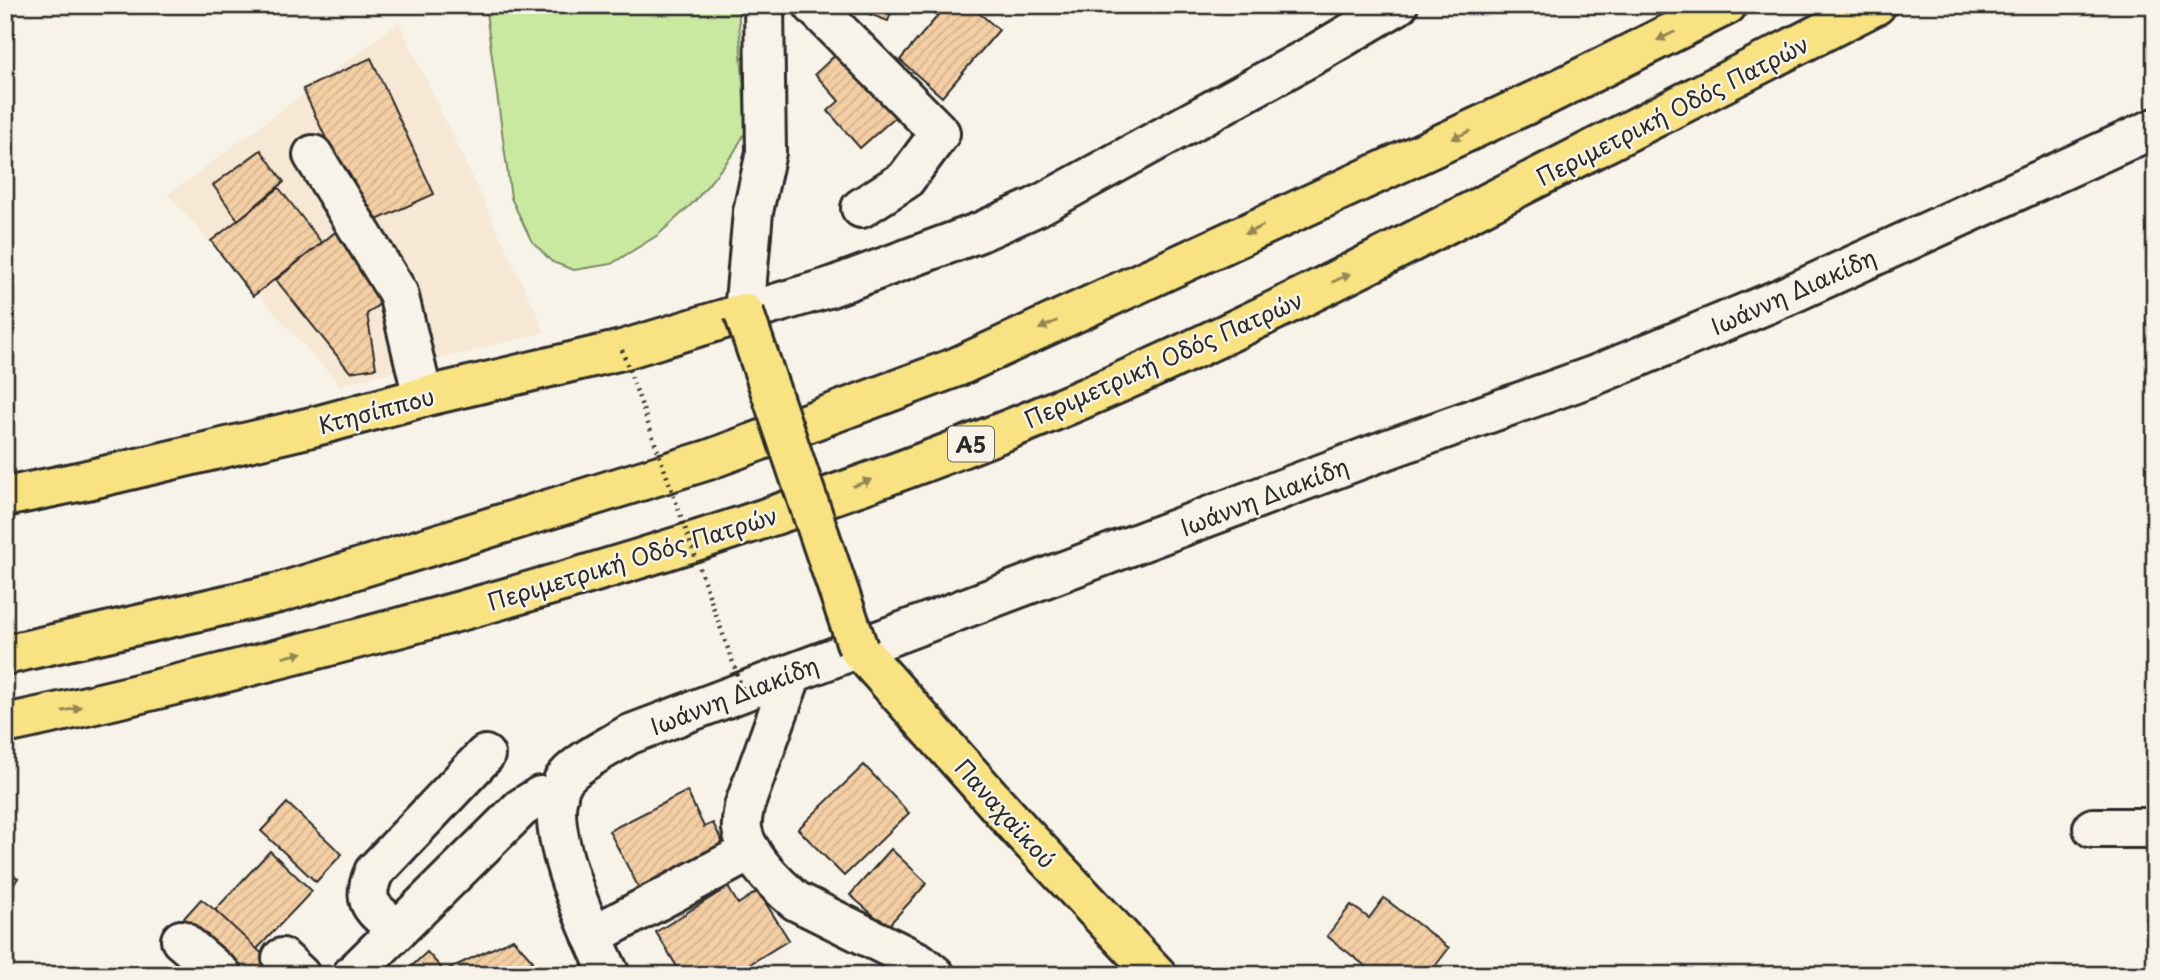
<svg xmlns="http://www.w3.org/2000/svg" width="2160" height="980" font-family="'Playpen Sans',sans-serif">
  <style>
    .built { fill: #f6e8d4 }
    .grass { fill: #c9e9a1; stroke: #7a8a66; stroke-width: 2 }
    .building { fill: url(#building-hatch); stroke: #2b2b2b; stroke-width: 2 }
    .lines { fill: none; stroke-linecap: round; stroke-linejoin: round }
    .minor-casing { stroke: #2b2b2b; stroke-width: 44 }
    .major-casing { stroke: #2b2b2b; stroke-width: 44 }
    .highway-casing { stroke: #2b2b2b; stroke-width: 44 }
    .minor { stroke: #f7f3e8; stroke-width: 38 }
    .major { stroke: #f8e281; stroke-width: 38 }
    .highway { stroke: #f8e281; stroke-width: 38 }
    .major-bridge-casing { stroke: #2b2b2b; stroke-width: 44; stroke-linecap: butt }
    .path-bridge { stroke: #2b2b2b; stroke-width: 4.5; stroke-dasharray: 2 5; stroke-linecap: butt }
    .major-bridge { stroke: #f8e281; stroke-width: 38 }
    .oneway { fill: #928656 }
    .labels { text-anchor: middle; dominant-baseline: central; stroke-width: 5; stroke-linejoin: round; paint-order: stroke }
    .shield { fill: #f7f3e8; stroke: #686764; stroke-width: 2 }
    .shield-label { font-size: 21px; font-weight: bold; fill: #2b2b2b }
    .street-label { font-size: 23px; fill: #2b2b2b; stroke: #f7f3e8 }
  </style>
  <defs>
    <pattern id="building-hatch" width="6" height="6" patternUnits="userSpaceOnUse" patternTransform="scale(1.75)"><rect width="6" height="6" fill="#f5cfa4"/><path d="M-1 1l2-2M0 6l6-6M5 7l2-2" fill="none" stroke="#d2b28d"/></pattern>
  </defs>
  <rect width="100%" height="100%" fill="#f7f3e8"/>
  <filter id="ink" filterUnits="userSpaceOnUse"><feTurbulence type="fractalNoise" baseFrequency=".0143" numOctaves="2"/><feDisplacementMap in="SourceGraphic" scale="14" xChannelSelector="R" yChannelSelector="G"/><feConvolveMatrix kernelMatrix="1 2 1 2 8 2 1 2 1" color-interpolation-filters="sRGB"/></filter>
  <g filter="url(#ink)">
    <polygon class="built" points="399,22 545,332 340,385 168,195"/>
    <polygon class="grass" points="485,5 738,5 746,131 733,154 695,201 658,235 611,264 574,270 552,262 531,240 511,198"/>
    <g class="building">
      <polygon points="869,5 894,5 888,21 866,13"/>
      <polygon points="947,5 970,5 999,30 942,97 900,60"/>
      <polygon points="844,47 901,112 860,148 828,111 839,101 815,74"/>
      <polygon points="371,58 434,194 366,225 303,89"/>
      <polygon points="261,150 284,182 238,220 213,185"/>
      <polygon points="279,188 322,243 253,296 211,241"/>
      <polygon points="339,229 392,294 367,314 376,368 350,372 276,280"/>
      <polygon points="864,765 909,813 844,876 798,829"/>
      <polygon points="687,791 704,827 713,823 728,853 643,896 609,831"/>
      <polygon points="287,803 342,854 316,882 261,831"/>
      <polygon points="891,849 927,883 887,927 850,895"/>
      <polygon points="270,851 312,891 256,950 215,910"/>
      <polygon points="5,871 18,878 5,899"/>
      <polygon points="728,887 738,904 758,891 789,940 732,975 682,975 656,932"/>
      <polygon points="1384,898 1449,948 1428,975 1377,975 1327,936 1351,905 1369,918"/>
      <polygon points="201,899 215,910 285,975 229,975 176,927"/>
      <polygon points="513,939 533,961 518,975 402,975 427,952 444,971"/>
    </g>
    <g class="lines">
      <g class="minor-casing">
        <g id="minor">
          <polyline points="764,5 766,152 753,212 744,313 828,288 980,232 1036,207 1315,54 1398,5"/>
          <polyline points="813,5 940,133 905,180 861,208"/>
          <polyline points="313,155 398,293 423,397"/>
          <path d="M792,674L744,807C743,814 741,822 742,829C746,855 777,885 796,901L919,962L935,975"/>
          <polyline points="2093,828 2155,828"/>
          <path d="M397,929C374,910 360,904 374,872L485,755"/>
          <polyline points="592,936 751,851"/>
          <polyline points="181,940 222,975"/>
          <polyline points="282,958 300,975"/>
          <polyline points="352,975 521,808 540,796 558,796"/>
          <path d="M610,975C591,934 538,824 563,781C573,764 611,746 628,735L1380,452L1593,376L1784,297L2155,128"/>
        </g>
      </g>
      <g class="major-casing">
        <g id="major">
          <polyline points="5,497 87,480 316,426 423,397 622,350 744,313"/>
          <polyline points="858,648 1020,830 1157,975"/>
        </g>
      </g>
      <g class="highway-casing">
        <g id="highway">
          <polyline points="5,655 279,593 708,460 957,367 1543,97 1727,5"/>
          <path d="M5,724C101,704 196,680 290,656C540,593 793,517 1032,420C1181,359 1327,286 1470,212C1606,143 1741,74 1876,5"/>
        </g>
      </g>
      <use href="#minor" class="minor"/>
      <use href="#major" class="major"/>
      <use href="#highway" class="highway"/>
      <g class="major-bridge-casing">
        <polyline id="major-bridge" points="744,313 858,648"/>
      </g>
      <polyline class="path-bridge" points="622,350 743,691"/>
      <use href="#major-bridge" class="major-bridge"/>
    </g>
    <defs><path id="oneway-solid" d="M-6-.8H1V-3.2L6.5 0L1 3.2V.8H-6Z" transform="scale(1.75)"/></defs>
    <g class="oneway">
      <use href="#oneway-solid" transform="translate(1666 36) rotate(154)"/>
      <use href="#oneway-solid" transform="translate(1461 135) rotate(155)"/>
      <use href="#oneway-solid" transform="translate(1254 230) rotate(155)"/>
      <use href="#oneway-solid" transform="translate(1341 278) rotate(-26)"/>
      <use href="#oneway-solid" transform="translate(1048 325) rotate(155)"/>
      <use href="#oneway-solid" transform="translate(862 483) rotate(-20)"/>
      <use href="#oneway-solid" transform="translate(293 655) rotate(-14)"/>
      <use href="#oneway-solid" transform="translate(72 709) rotate(-13)"/>
    </g>
  </g>
  <g class="labels">
    <rect class="shield" x="948" y="426.5" width="46" height="35" rx="5"/>
    <g class="shield-label">
      <text x="971" y="444">Α5</text>
    </g>
    <g class="street-label">
      <text transform="translate(1672 110) rotate(-27)">Περιμετρική Οδός Πατρών</text>
      <text transform="translate(1793 291) rotate(-24)">Ιωάννη Διακίδη</text>
      <text transform="translate(1163 359) rotate(-24)">Περιμετρική Οδός Πατρών</text>
      <text transform="translate(376 410) rotate(-15)">Κτησίππου</text>
      <text transform="translate(1264 496) rotate(-21)">Ιωάννη Διακίδη</text>
      <text transform="translate(632 558) rotate(-17)">Περιμετρική Οδός Πατρών</text>
      <text transform="translate(734 695) rotate(-21)">Ιωάννη Διακίδη</text>
      <text transform="translate(1006 813) rotate(48)">Παναχαϊκού</text>
    </g>
  </g>
  <rect width="2160" height="980" fill="none" stroke="#f7f3e8" stroke-width="28"/>
  <rect x="14" y="14" width="2132" height="952" fill="none" stroke="#2b2b2b" stroke-width="2.5" filter="url(#ink)"/>
</svg>
